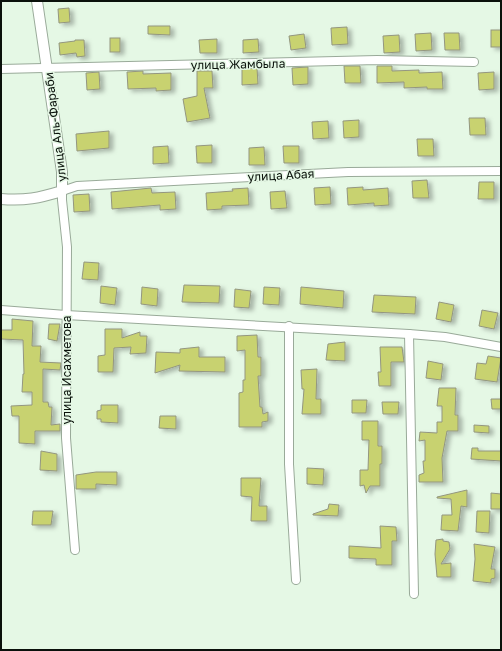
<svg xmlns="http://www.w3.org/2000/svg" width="502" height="651" font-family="'Golos Text',sans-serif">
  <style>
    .building { fill: #c8d270; stroke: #939680; filter: url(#shadow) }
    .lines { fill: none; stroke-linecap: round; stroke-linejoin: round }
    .minor-casing { stroke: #9a9; stroke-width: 10 }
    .tertiary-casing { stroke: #9a9; stroke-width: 12 }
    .minor { stroke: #fff; stroke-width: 8 }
    .tertiary { stroke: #fff; stroke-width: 10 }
    .labels { text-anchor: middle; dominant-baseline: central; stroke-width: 3; stroke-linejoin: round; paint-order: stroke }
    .street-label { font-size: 12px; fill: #0a110b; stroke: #e5f8e5 }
  </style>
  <defs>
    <filter id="shadow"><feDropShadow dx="4" dy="2.5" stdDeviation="2" flood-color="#0004"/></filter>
  </defs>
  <rect width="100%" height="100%" fill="#e5f8e5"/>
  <g class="building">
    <polygon points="69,8 70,22 59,23 58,9"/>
    <polygon points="148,26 170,26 170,35 148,34"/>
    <polygon points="347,27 348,44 332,45 331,28"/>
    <rect x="491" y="30" width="10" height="17"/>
    <polygon points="431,33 432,50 416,51 415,34"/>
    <polygon points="444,33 459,33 460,50 445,50"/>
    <polygon points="304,34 306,48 291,50 289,36"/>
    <polygon points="399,35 400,52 384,53 383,36"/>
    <rect x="110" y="38" width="10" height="14"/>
    <polygon points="217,39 217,53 200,53 199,40"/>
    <polygon points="258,39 259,52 243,53 243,40"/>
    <polygon points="75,40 84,40 85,56 77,57 76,53 60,55 59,43 75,41"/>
    <polygon points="344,66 360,66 361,83 345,83"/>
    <polygon points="377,66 392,66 392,71 419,70 419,73 442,72 443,89 427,89 427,87 404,88 404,82 377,83"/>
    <polygon points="308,67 308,84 293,85 292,68"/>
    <polygon points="257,68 258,84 242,85 242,69"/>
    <polygon points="143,71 143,74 171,73 171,90 156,91 156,88 128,89 127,72"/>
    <polygon points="197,71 212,71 213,88 204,88 210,118 187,122 183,99 197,96"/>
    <polygon points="99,72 100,89 87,90 86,73"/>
    <polygon points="494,72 494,89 479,90 478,73"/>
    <polygon points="469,118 485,118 486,135 470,135"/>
    <polygon points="359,120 359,137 344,138 343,121"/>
    <polygon points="328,121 329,138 313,139 312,122"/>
    <polygon points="109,131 109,148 77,151 76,134"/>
    <polygon points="417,139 433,139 434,156 418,156"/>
    <polygon points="212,145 212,163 197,163 196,146"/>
    <polygon points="168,146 169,163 153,164 153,147"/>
    <polygon points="283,146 299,146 299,163 284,163"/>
    <polygon points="264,147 265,165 249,165 249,148"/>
    <polygon points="427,180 429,198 413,198 412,181"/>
    <polygon points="479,182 494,182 494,199 478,199"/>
    <polygon points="330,187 331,204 315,205 314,188"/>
    <polygon points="363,187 363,190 388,188 389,205 374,206 374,203 348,205 347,188"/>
    <polygon points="151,188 152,193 175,192 176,209 160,210 160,205 112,209 111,192"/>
    <polygon points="248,188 249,205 222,206 222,209 207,210 206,193 233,191 232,189"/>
    <polygon points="285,191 287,208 271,209 270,192"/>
    <polygon points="89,194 90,211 74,212 73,195"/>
    <polygon points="84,262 99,263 98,280 82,279"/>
    <polygon points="184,285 220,286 219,303 182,302"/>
    <polygon points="101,286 117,288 115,305 100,303"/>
    <polygon points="142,287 158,289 157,306 141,304"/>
    <polygon points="264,287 280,288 279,305 263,304"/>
    <polygon points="301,287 344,291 343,308 300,304"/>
    <polygon points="235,289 251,291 249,308 234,307"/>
    <polygon points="374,295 416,297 415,314 372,312"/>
    <polygon points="439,302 454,305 451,322 436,319"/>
    <polygon points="482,310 498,313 494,329 479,326"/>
    <polygon points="12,319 33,321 32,346 41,346 40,362 61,363 60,370 43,369 43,402 48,402 49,407 52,407 51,425 60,424 60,431 35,431 35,444 19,443 19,416 12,416 11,406 32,405 32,392 22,392 23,374 24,374 23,340 1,339 1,330 12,330"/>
    <polygon points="49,324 60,324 57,341 48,339"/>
    <polygon points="105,329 122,329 122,338 140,332 140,336 147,336 146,353 130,354 131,347 114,348 113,372 98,372 98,356 105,355"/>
    <polygon points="257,335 258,357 261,357 261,376 258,376 260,407 262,407 263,414 268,412 268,421 262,422 262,427 239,427 239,393 243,392 243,380 245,380 245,350 237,351 237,336"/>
    <polygon points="345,342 345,361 326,360 328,344"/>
    <polygon points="199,347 199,357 225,357 225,372 179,371 180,365 155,373 156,352 180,353 180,349"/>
    <polygon points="380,347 402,347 404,362 391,362 391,386 379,386 378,372 381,372"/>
    <polygon points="488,356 501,358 497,382 475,379 477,363 486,364"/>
    <polygon points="428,361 443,364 441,380 426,378"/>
    <polygon points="317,369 316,399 321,399 321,414 302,414 304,389 302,389 301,370"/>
    <polygon points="439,388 456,388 455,415 458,415 458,431 447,431 442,458 443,482 419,482 419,475 424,473 423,461 425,461 425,440 419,441 420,432 437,433 437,422 442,422 442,406 437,406"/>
    <polygon points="491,399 501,399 501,409 492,409"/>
    <polygon points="352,400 367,400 366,413 352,413"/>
    <polygon points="382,402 399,402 398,414 383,414"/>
    <polygon points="101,405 118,405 118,423 101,422 101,419 97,419 97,411 101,410"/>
    <polygon points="160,416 176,416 176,429 159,428"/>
    <polygon points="362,421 378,421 378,446 382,446 382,464 380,464 380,486 370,486 366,493 364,485 360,486 360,470 368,470 369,440 362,440"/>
    <polygon points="474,425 489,426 489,433 474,432"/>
    <polygon points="472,448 478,448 478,451 501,451 501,461 471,459"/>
    <polygon points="41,451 57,454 57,471 40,470"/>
    <polygon points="307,468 324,469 323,485 307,484"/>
    <polygon points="96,472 117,472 117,485 96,484 96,489 76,489 76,475"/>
    <polygon points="241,478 261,478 259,506 267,506 267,521 251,521 252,497 241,496"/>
    <polygon points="467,490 467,507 461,506 458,531 441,530 442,515 452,515 451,499 437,498 437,497"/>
    <polygon points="491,493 501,494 501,509 491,509"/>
    <polygon points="329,504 339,505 338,516 313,515 313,514 328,509"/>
    <polygon points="33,511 53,511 51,525 32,525"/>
    <polygon points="477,511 490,511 489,533 476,532"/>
    <polygon points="380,526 396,527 397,541 392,541 392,565 376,565 376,559 349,558 349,546 381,548"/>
    <polygon points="443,539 443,541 449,542 450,549 441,564 451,563 451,577 437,577 435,554 436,540"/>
    <polygon points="474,544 495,547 491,569 495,569 495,578 491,579 491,583 473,581 475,559"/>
  </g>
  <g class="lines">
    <g class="minor-casing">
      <g id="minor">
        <polyline points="1,69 377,60 474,62"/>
        <polyline points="1,310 66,315 409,334 445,337 501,347"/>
        <polyline points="289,326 289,464 296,580"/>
        <polyline points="409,334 414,594"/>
        <polyline points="75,550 66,438 67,247 62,200 62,191 77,186 348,172 501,171"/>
      </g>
    </g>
    <g class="tertiary-casing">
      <path id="tertiary" d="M1,199C25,201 39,198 62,191V172L37,1"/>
    </g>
    <use href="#minor" class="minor"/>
    <use href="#tertiary" class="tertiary"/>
  </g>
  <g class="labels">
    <g class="street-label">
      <text transform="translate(238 64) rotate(-1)">улица Жамбыла</text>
      <text transform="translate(55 127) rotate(-97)">улица Аль-Фараби</text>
      <text transform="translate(281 175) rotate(-3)">улица Абая</text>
      <text transform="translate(66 370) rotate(-90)">улица Исахметова</text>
    </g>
  </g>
  <rect width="502" height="651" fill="none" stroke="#0a110b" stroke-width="4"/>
</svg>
